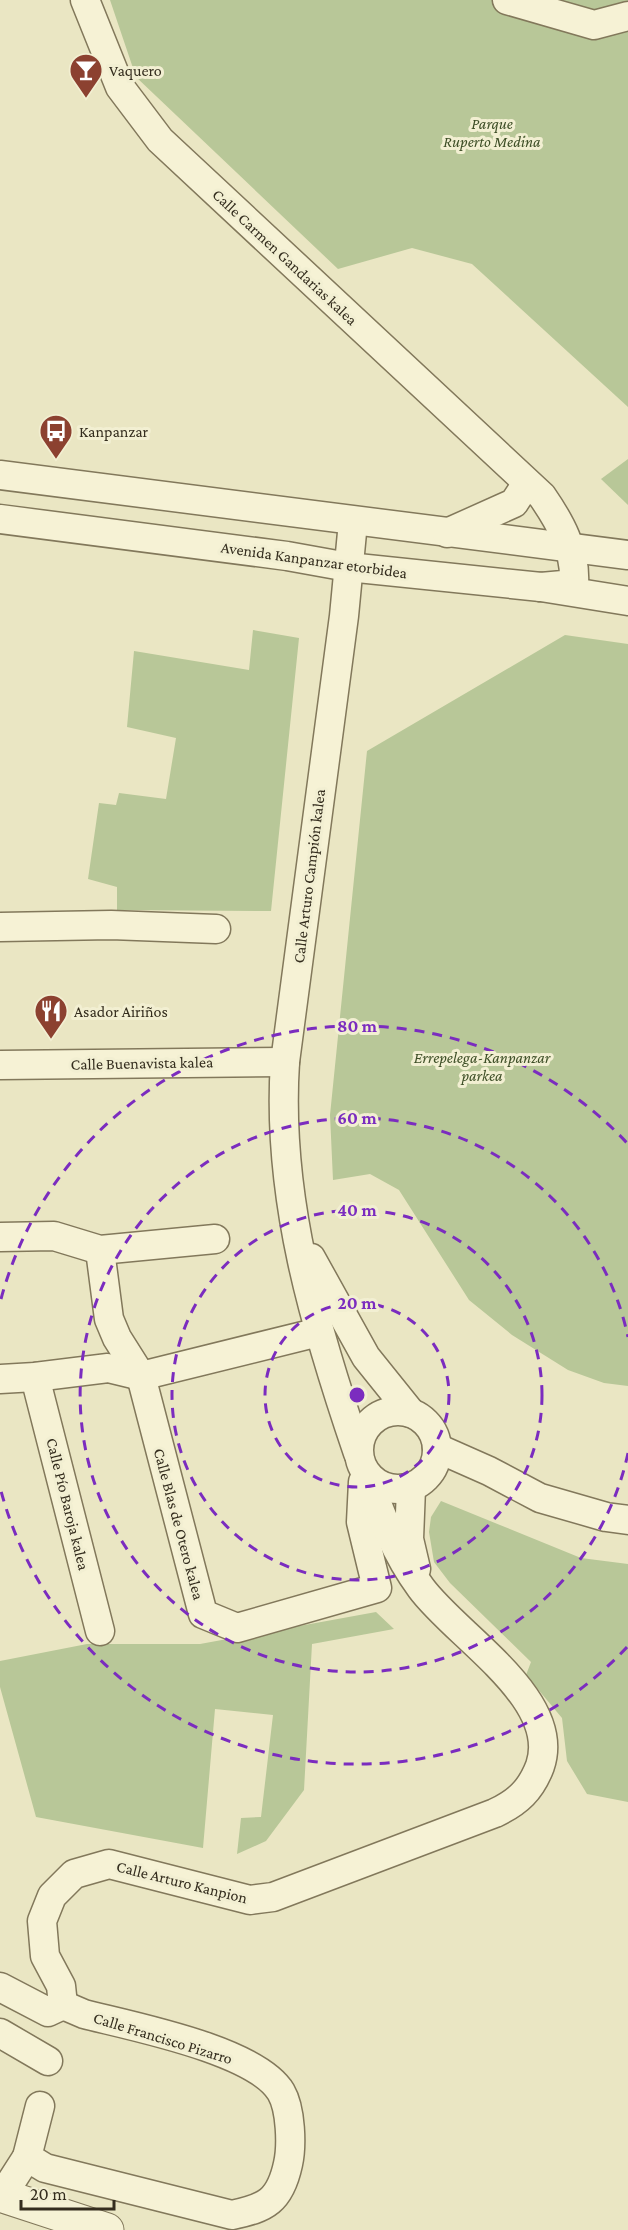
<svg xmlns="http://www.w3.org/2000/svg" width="628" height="2230" font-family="'Crimson Pro',serif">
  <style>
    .green { fill: #b8c798 }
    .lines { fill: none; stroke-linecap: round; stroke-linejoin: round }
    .minor-casing { stroke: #82785b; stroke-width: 31 }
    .tertiary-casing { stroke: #82785b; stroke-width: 35 }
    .minor { stroke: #f6f2d5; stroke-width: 28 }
    .tertiary { stroke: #f6f2d5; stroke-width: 33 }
    .ring { fill: none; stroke: #7b2cbf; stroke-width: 3; stroke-dasharray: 10 8 }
    .labels { text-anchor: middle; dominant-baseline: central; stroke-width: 6; stroke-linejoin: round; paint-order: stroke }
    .poi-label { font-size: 16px; fill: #342d1e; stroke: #f2efd2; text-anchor: start }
    .park-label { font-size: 16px; font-style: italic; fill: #3d4e26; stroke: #f2efd2 }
    .street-label { font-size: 16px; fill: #342d1e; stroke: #f2efd2 }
    .centre { fill: #7b2cbf; stroke: #f2efd2; stroke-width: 3 }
    .ring-label { font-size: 18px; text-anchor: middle; font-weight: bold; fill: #7b2cbf; stroke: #f2efd2; stroke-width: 6; stroke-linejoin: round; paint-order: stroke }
  </style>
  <rect width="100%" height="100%" fill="#eae6c3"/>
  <g class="green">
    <polygon points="110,0 628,0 628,407 472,264 412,248 338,269 136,77"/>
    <polygon points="628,459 628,505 601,479"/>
    <polygon points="253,630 299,638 271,911 117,910 117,887 88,879 99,803 116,805 119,793 166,799 176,738 127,727 134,651 249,670"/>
    <polygon points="565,635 628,644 628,1386 604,1383 568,1370 512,1335 469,1300 399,1190 370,1174 333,1180 330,1115 367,751"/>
    <polygon points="441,1501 581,1558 628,1564 628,1802 587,1794 567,1761 562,1718 526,1675 531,1662 450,1583 434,1562 429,1532 431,1517"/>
    <polygon points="376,1612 394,1629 312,1644 304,1790 266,1841 237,1854 241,1818 261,1817 273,1715 215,1709 203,1848 36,1817 0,1687 0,1661 87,1644 200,1644"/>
  </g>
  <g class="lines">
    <g class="minor-casing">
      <g id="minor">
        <path d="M85,0L120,87L160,140L542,496C560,522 576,550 574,584L541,587"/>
        <polyline points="507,0 594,25 628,16"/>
        <polyline points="0,475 628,555"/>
        <polyline points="0,519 287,556 348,567 541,587 628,601"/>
        <path d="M353,522L344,616L285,1062C276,1197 315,1327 358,1453"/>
        <polyline points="447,533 514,503 527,483"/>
        <polyline points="0,927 111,925 216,929"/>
        <polyline points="0,1065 285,1062"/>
        <polyline points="0,1237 54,1236 100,1250 215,1239"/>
        <polyline points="100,1250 109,1319 117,1338 141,1376 203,1614 237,1628 377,1588 361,1522 363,1482"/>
        <polyline points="311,1258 366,1357 411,1413"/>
        <polyline points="35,1377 100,1631"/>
        <polyline points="0,1379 35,1377 108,1368 141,1376 319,1332"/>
        <circle cx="398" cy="1450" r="39"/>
        <polyline points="437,1448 489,1471 540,1498 606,1517 628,1520"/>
        <polyline points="411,1488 409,1539 416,1569"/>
        <polyline points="0,1987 48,2012 63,2005"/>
        <path d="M63,2005L61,1986L45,1956L42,1921L52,1896L74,1874L109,1864L250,1900L273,1897L495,1813C518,1802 531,1790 540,1766C563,1699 456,1636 421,1588C395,1553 381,1515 366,1474"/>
        <polyline points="0,2033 48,2061"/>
        <polyline points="27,2157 40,2106"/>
        <path d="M2,2196L27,2157L45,2168L232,2215C266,2208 280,2201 288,2164C292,2146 291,2109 281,2092C256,2050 131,2026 84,2014L63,2005"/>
      </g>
    </g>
    <g class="tertiary-casing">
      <polyline id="tertiary" points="0,2195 107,2230"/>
    </g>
    <use href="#minor" class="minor"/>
    <use href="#tertiary" class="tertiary"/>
  </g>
  <g class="ring">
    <circle cx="357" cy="1395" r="92"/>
    <circle cx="357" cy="1395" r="185"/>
    <path d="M628 1453A277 277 0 1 1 628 1337"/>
    <path d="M627 1647A369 369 0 0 1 1 1491M1 1299A369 369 0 0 1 627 1143"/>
  </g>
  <defs>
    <g id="bar-pin" transform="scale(1.725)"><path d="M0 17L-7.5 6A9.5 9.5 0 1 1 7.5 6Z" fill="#8c4130" stroke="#f2efd2"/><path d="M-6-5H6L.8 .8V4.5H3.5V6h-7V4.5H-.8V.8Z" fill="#fff"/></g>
    <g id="bus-pin" transform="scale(1.725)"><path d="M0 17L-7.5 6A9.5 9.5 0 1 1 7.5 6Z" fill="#8c4130" stroke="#f2efd2"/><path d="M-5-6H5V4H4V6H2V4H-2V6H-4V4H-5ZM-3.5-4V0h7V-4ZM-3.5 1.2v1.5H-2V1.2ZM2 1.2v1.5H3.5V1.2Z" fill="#fff"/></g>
    <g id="restaurant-pin" transform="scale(1.725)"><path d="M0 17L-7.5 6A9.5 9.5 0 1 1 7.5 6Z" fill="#8c4130" stroke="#f2efd2"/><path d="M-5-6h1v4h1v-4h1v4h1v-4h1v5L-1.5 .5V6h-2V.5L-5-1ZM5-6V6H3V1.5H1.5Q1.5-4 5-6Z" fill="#fff"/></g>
  </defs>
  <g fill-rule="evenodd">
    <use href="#bar-pin" x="86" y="70"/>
    <use href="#bus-pin" x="56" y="431"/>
    <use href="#restaurant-pin" x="51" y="1011"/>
  </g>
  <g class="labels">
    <g class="poi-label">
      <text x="109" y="70">Vaquero</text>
      <text x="79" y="431">Kanpanzar</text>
      <text x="74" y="1011">Asador Airiños</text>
    </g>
    <g class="park-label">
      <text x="492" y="123">Parque<tspan x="492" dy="18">Ruperto Medina</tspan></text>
      <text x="482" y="1057">Errepelega-Kanpanzar<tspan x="482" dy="18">parkea</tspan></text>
    </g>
    <g class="street-label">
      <text transform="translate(285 257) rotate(43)">Calle Carmen Gandarias kalea</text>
      <text transform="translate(314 560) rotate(8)">Avenida Kanpanzar etorbidea</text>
      <text transform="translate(309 876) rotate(-83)">Calle Arturo Campión kalea</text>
      <text transform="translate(142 1063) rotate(-1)">Calle Buenavista kalea</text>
      <text transform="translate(68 1504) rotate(76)">Calle Pío Baroja kalea</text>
      <text transform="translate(179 1524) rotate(75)">Calle Blas de Otero kalea</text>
      <text transform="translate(182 1882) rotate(14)">Calle Arturo Kanpion</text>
      <text transform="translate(163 2038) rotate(17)">Calle Francisco Pizarro</text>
    </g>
  </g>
  <circle cx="357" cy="1395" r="9" class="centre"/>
  <g class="ring-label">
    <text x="357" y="1032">80 m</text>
    <text x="357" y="1124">60 m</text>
    <text x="357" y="1216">40 m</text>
    <text x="357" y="1309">20 m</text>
  </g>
  <path d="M21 2200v9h93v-9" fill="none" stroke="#342d1e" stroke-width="3"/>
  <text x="30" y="2200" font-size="18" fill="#342d1e" stroke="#f2efd2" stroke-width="4.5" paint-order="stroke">20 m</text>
</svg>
